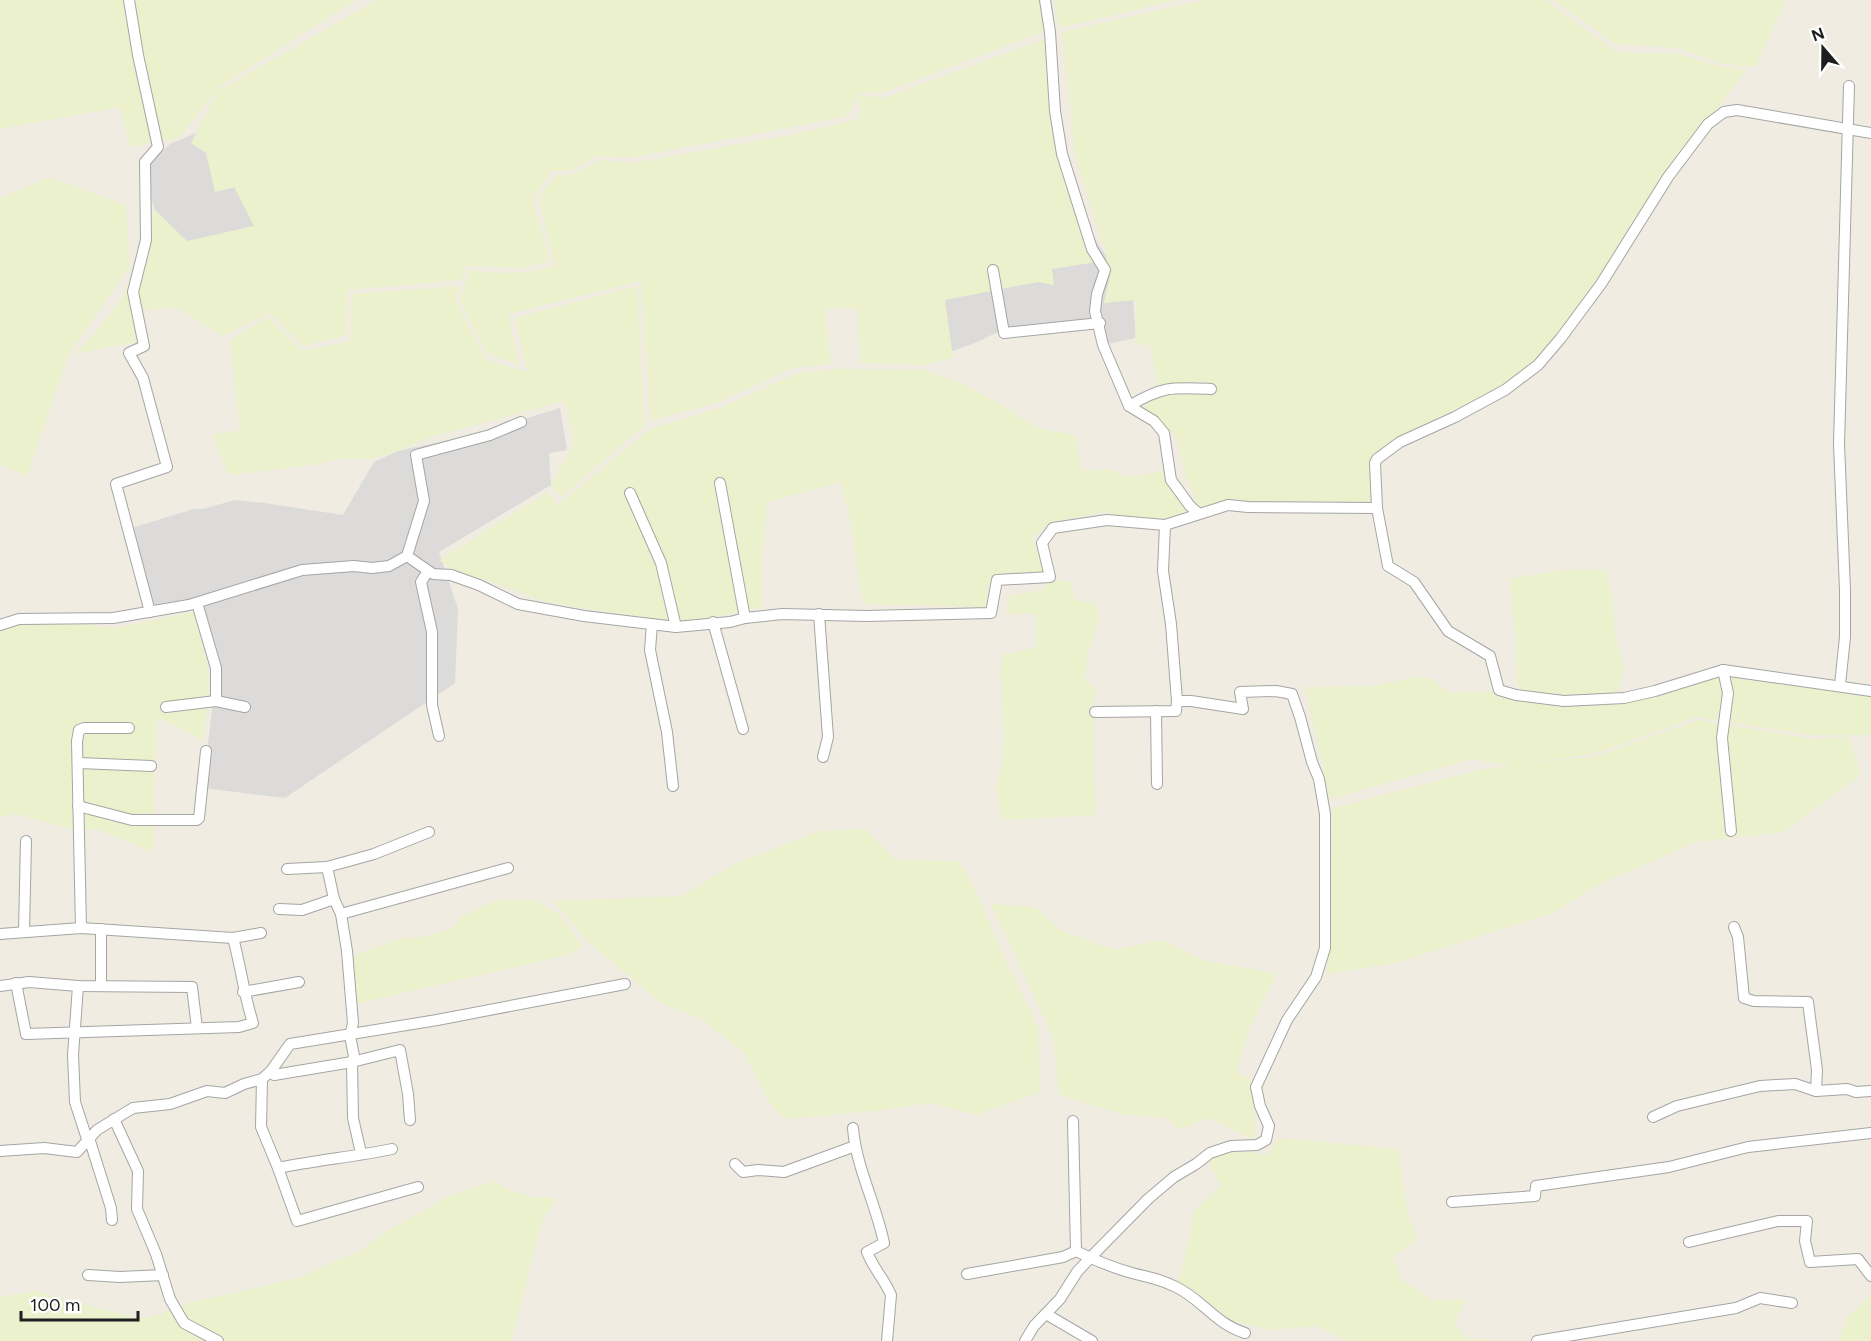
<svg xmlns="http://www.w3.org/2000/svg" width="1871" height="1341" font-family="Figtree,sans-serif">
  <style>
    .residential { fill: #dcdbda }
    .farmland { fill: #ebf1cc }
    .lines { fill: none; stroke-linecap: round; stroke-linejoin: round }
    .minor-casing { stroke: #a5a5a5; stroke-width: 12 }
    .minor { stroke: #fff; stroke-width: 10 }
  </style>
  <rect width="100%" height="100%" fill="#f0ece2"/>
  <g class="residential">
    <polygon points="196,133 212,151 223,190 245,185 254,226 187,242 155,210 143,170 170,144"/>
    <polygon points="1087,226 1133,298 1136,338 1103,345 1096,320 1006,328 977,342 940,356 939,288"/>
    <polygon points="560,408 567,450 549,453 551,485 439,552 458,609 455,683 285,798 203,788 216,674 200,601 151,611 129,529 193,509 203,509 235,500 264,503 343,515 374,462 398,451 475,434"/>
  </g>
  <g class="farmland">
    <polygon points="0,0 356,0 223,84 178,138 130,147 120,107 0,129"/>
    <polygon points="377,0 1044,0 1050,29 882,93 860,92 848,116 630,158 598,156 570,171 552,171 533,198 550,262 522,268 466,266 462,280 347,290 346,335 302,346 270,313 222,336 176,307 139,311 143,341 75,354 93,335 122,299 155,210 187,241 254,226 234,187 215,192 206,153 191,143 218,91"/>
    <polygon points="1054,0 1177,0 1060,28"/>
    <polygon points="1205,0 1545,0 1617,52 1679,54 1721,67 1746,70 1669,172 1550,360 1479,403 1403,436 1368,466 1374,503 1223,503 1201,513 1185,475 1176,435 1140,411 1152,398 1159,394 1150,345 1135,344 1136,300 1104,303 1110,276 1105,251 1075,155 1062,32"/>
    <polygon points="1554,0 1786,0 1755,67 1722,64 1679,48 1615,44"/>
    <polygon points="1050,37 1059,148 1097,262 1052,269 1054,285 1038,282 945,300 953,357 926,365 861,363 857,308 825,308 831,364 792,368 717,403 650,421 641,281 508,314 520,365 488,354 459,300 470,270 495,273 528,272 555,266 538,197 556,175 572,175 601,160 632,163 786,136 859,119 859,95 884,98"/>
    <polygon points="49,177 126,205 130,266 68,356 27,476 0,465 0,198"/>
    <polygon points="461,286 454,298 486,360 527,372 515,318 637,286 645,425 561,498 551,485 574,443 565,401 427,438 398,451 371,459 336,459 318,464 229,475 212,435 240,430 230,340 268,317 302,351 350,341 351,294"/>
    <polygon points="835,369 925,370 965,385 1002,405 1037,428 1075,435 1082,470 1115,470 1125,478 1173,469 1173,483 1193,517 1167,528 1105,512 1053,522 1032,537 1044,572 1009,573 996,578 987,585 988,607 863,604 850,519 841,482 767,502 762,563 763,607 679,625 544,601 480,578 460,573 439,560 548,492 558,505 650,429 723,407 795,374"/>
    <polygon points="1562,570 1606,570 1612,594 1615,636 1624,667 1618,693 1567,699 1518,693 1516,637 1509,579"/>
    <polygon points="1048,580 1070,581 1075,600 1096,603 1100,619 1089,650 1084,677 1097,692 1091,708 1094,726 1095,815 1002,820 996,789 1003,762 1004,731 1001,675 1002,655 1037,647 1036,613 1007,614 1009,596 1045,589"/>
    <polygon points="194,612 208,666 207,707 203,740 157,717 153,852 97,829 69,829 16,814 0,817 0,619 40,619 114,628"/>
    <polygon points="1723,672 1871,696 1871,735 1810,735 1697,717 1597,753 1527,764 1597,756 1698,720 1812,739 1849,737 1861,775 1783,832 1696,842 1596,886 1555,912 1396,963 1327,974 1333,808 1479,770 1512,766 1472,759 1330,799 1305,687 1371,686 1417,677 1432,679 1449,693 1498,691 1569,705"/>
    <polygon points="865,829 896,860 959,861 979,898 1000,949 1038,1027 1040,1092 977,1115 930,1103 874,1111 785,1119 771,1105 744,1053 702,1019 662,1004 586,940 553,901 682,896 730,866 819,831"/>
    <polygon points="497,900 532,900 541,904 558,913 583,946 567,955 356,1004 351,957 398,939 422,937 452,928 462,916"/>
    <polygon points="991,904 1035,907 1060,930 1114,950 1162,940 1205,961 1277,973 1249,1029 1237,1073 1254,1080 1255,1140 1207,1118 1180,1130 1166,1118 1125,1115 1059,1095 1053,1037"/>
    <polygon points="1280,1138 1398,1149 1407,1212 1418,1240 1393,1256 1402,1279 1432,1301 1466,1299 1454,1324 1467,1338 1515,1341 1349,1341 1316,1326 1270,1330 1229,1320 1196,1291 1178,1282 1190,1234 1193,1212 1221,1186 1208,1161 1235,1150 1267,1155"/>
    <polygon points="495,1181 508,1190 534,1197 557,1198 542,1221 511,1341 0,1341 0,1297 35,1291 138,1319 163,1313 190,1303 298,1278 363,1249 385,1232 450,1196"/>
    <polygon points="1871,1294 1871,1341 1839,1341 1847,1318"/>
  </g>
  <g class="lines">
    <g class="minor-casing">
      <g id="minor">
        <polyline points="129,0 138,55 158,147 145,162 146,240 133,292 144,346 129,353 143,378 167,467 116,484 150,612"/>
        <polyline points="1045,0 1050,32 1055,111 1062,154 1092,249 1105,270 1097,294 1095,311 1103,345 1129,406 1154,421 1164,433 1171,480 1190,506 1198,513"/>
        <polyline points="993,270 1004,333 1100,323"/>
        <path d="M1129,406C1163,386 1172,387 1211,389"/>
        <polyline points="720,483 745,618"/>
        <polyline points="630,493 661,563 676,627"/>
        <polyline points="1377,508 1375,463 1377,459 1400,442 1455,417 1505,390 1538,365 1561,338 1601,284 1668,177 1708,124 1724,112 1737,110 1871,133"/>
        <polyline points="407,556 424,501 416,455 490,435 521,422"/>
        <polyline points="428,571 421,582 432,632 432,705 439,736"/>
        <polyline points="197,603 216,668 216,701"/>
        <polyline points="819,614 828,737 823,757"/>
        <polyline points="713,622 743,729"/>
        <polyline points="652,624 650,650 667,732 673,786"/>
        <polyline points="0,625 19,619 113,618 189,605 302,570 354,566 372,568 389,566 407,556 433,574 451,575 479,585 518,604 584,616 676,627 730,622 745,618 782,614 867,616 991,613 997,580 1050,577 1042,543 1053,528 1107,520 1165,525 1228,505 1248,507 1377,508 1388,566 1414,582 1448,631 1490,656 1499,690 1516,695 1564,701 1624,698 1655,691 1723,670 1871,691"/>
        <polyline points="1723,670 1728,693 1722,738 1731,831"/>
        <polyline points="1840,685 1845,637 1845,590 1839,444 1849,86"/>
        <polyline points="166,707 216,701 245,707"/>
        <polyline points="1156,711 1157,784"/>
        <polyline points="1095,712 1176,711 1177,701"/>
        <polyline points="79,763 151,766"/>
        <polyline points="78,806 132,820 197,820 199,818 206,751"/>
        <polyline points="327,867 334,899 341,914 508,868"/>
        <polyline points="287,869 327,867 374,854 429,832"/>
        <polyline points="279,909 302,910 334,899"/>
        <polyline points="341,914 347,951 353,1023 350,1036 354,1056 352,1062 353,1118 361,1153"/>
        <polyline points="1734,927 1738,937 1744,998 1754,1001 1808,1002 1817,1070 1816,1091"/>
        <polyline points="81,928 77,741 79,730 84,728 129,728"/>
        <polyline points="24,931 26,841"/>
        <polyline points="0,934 81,928 233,938 261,933"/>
        <path d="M16,983L26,1034L239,1027L253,1023C244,995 241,967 233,938"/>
        <polyline points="0,986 29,982 78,986 192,987 197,1028"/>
        <polyline points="78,986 73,1055 75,1102 87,1139"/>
        <polyline points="101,986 101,929"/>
        <polyline points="243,992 299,982"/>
        <polyline points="271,1071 274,1075 352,1062 400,1050 408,1094 410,1120"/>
        <polyline points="262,1079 261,1127 278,1168 297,1221 418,1187"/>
        <polyline points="1653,1117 1677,1106 1760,1086 1795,1084 1816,1091 1847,1089 1856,1092 1871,1091"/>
        <polyline points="114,1119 138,1171 137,1209 156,1254 170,1299 184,1323 218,1341"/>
        <path d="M1073,1121L1076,1251C1094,1260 1114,1268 1132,1273C1151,1278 1158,1278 1176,1287C1203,1300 1214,1323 1245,1333"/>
        <path d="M853,1128C856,1167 876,1204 884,1243L867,1252C873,1268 885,1280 891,1295L887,1341"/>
        <polyline points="89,1138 111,1208 112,1220"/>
        <polyline points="0,1151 44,1148 77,1152 97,1130 133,1108 170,1104 207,1091 225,1093 244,1084 262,1079 271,1071 290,1044 437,1020 625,984"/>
        <polyline points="735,1164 743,1172 758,1170 784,1172 855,1146"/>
        <path d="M278,1168C316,1160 354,1157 392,1149"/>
        <polyline points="1452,1202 1535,1196 1536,1186 1669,1167 1748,1147 1871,1133"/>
        <polyline points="1689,1242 1778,1221 1807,1221 1805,1241 1810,1262 1858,1259 1871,1276"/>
        <polyline points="967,1274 1063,1257 1076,1251"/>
        <polyline points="88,1275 120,1277 163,1275"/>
        <polyline points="1046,1314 1092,1341"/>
        <polyline points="1025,1341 1034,1326 1060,1299 1077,1272 1090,1258 1148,1199 1174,1177 1196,1164 1210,1153 1231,1146 1257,1145 1266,1140 1269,1126 1260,1106 1256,1087 1287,1020 1316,977 1325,948 1325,814 1319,779 1312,762 1300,717 1292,694 1276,691 1240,692 1243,709 1191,701 1177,701 1171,624 1163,571 1165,525"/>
        <polyline points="1537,1341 1736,1308 1760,1298 1792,1303"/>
      </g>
    </g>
    <use href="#minor" class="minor"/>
  </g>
  <g transform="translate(1823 48) rotate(340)" stroke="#ffffff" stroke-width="4.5" paint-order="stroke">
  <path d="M0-4.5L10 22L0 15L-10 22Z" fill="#1e1e1e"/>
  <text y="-9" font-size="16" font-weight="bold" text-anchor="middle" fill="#1e1e1e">N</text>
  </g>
  <path d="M21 1311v9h117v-9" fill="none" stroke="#1e1e1e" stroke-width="3"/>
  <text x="30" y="1311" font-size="18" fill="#1e1e1e" stroke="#ffffff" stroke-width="4.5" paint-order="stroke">100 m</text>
</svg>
